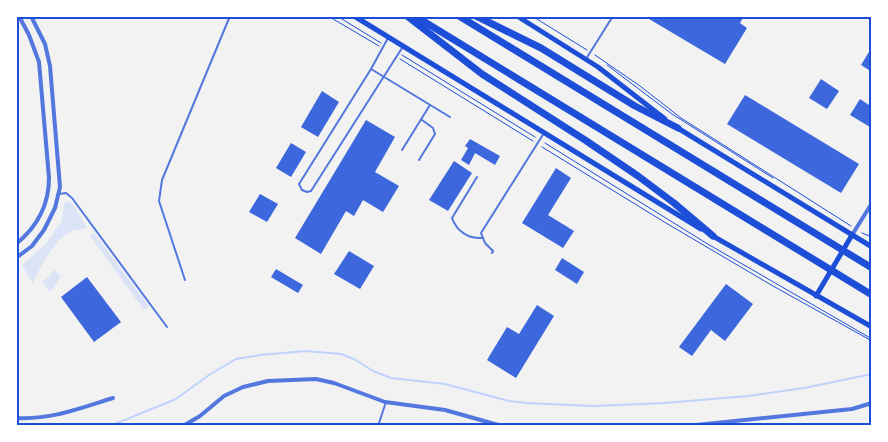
<svg xmlns="http://www.w3.org/2000/svg" width="888" height="442" font-family="'PT Sans',sans-serif">
  <style>
    .green { fill: #dbe4f7 }
    .lines { fill: none; stroke-linecap: round; stroke-linejoin: round }
    .stream { stroke: #bfd3fe; stroke-width: 2 }
    .building { fill: #3d67dc }
    .path { stroke: #1d4ed8; stroke-width: 1 }
    .service { stroke: #5277de; stroke-width: 2 }
    .minor { stroke: #5277de; stroke-width: 4 }
    .secondary { stroke: #1d4ed8; stroke-width: 5 }
    .motorway { stroke: #1d4ed8; stroke-width: 7 }
    .neatline { fill: none; stroke: #1d4ed8; stroke-width: 2 }
  </style>
  <rect width="100%" height="100%" fill="#f2f2f2"/>
  <g class="green">
    <path d="M65,201L72,203L87,227C82,231 78,228 72,231C55,238 39,268 33,284L22,265L45,245L61,222Z"/>
    <polygon points="94,233 149,306 144,310 90,236"/>
    <polygon points="55,270 61,277 50,292 42,282"/>
  </g>
  <g class="lines">
    <polyline class="stream" points="110,426 176,399 209,375 236,359 260,355 306,351 341,354 354,359 373,371 391,378 445,384 509,401 526,403 593,406 665,403 748,396 804,388 872,374"/>
  </g>
  <g class="building">
    <polygon points="644,16 727,16 731,19 733,16 744,16 740,23 747,28 725,64"/>
    <polygon points="872,47 872,72 861,65"/>
    <polygon points="821,79 839,91 827,109 809,98"/>
    <polygon points="322,91 339,102 318,137 301,127"/>
    <polygon points="745,95 859,164 841,193 727,124"/>
    <polygon points="860,99 872,107 872,124 870,127 850,115"/>
    <polygon points="366,120 395,137 375,172 399,186 383,212 363,200 354,216 346,211 321,254 295,238"/>
    <polygon points="470,139 500,156 495,165 475,153 469,165 461,160 468,148 465,146"/>
    <polygon points="291,143 306,152 291,177 276,168"/>
    <polygon points="454,161 472,173 448,211 429,200"/>
    <polygon points="556,168 571,178 548,215 574,231 563,248 522,223"/>
    <polygon points="260,194 278,204 267,222 249,212"/>
    <polygon points="349,251 374,266 360,289 334,274"/>
    <polygon points="562,258 584,272 577,284 555,270"/>
    <polygon points="276,269 303,285 298,293 271,277"/>
    <polygon points="87,277 121,322 94,342 61,297"/>
    <polygon points="726,284 753,304 725,341 711,330 692,356 679,347"/>
    <polygon points="537,305 554,316 516,378 487,360 507,327 519,334"/>
  </g>
  <g class="lines">
    <g class="path">
      <polyline points="328,16 379,46"/>
      <polyline points="337,16 381,43"/>
      <polyline points="532,16 587,50"/>
      <polyline points="402,55 535,137"/>
      <polyline points="595,55 640,86 681,118 851,226"/>
      <polyline points="400,59 533,141"/>
      <polyline points="607,65 672,114 773,178"/>
      <polyline points="545,143 706,243 872,339"/>
      <polyline points="542,147 666,223 773,286 872,341"/>
      <polyline points="862,233 872,237"/>
    </g>
    <g class="service">
      <polyline points="388,38 371,69 299,184 302,190 307,192 311,191 402,48"/>
      <polyline points="586,59 613,16"/>
      <polyline points="371,69 450,117"/>
      <polyline points="402,150 430,105"/>
      <polyline points="419,160 435,134 433,128 422,120"/>
      <path d="M477,177L452,218C457,232 469,239 483,238"/>
      <polyline points="59,194 66,193 72,198 167,327"/>
      <polyline points="492,253 493,251 485,243 481,233 544,133"/>
      <polyline points="185,280 159,201 162,180 230,16"/>
      <polyline points="378,426 386,402"/>
      <polyline points="409,426 415,424 438,426"/>
    </g>
    <g class="minor">
      <polyline points="852,235 872,203"/>
      <path d="M16,244C37,227 49,206 49,178L39,62L29,35L19,16"/>
      <polyline points="16,258 32,246 44,230 55,208 60,187 50,66 45,44 31,16"/>
      <path d="M16,418C51,420 81,408 113,398"/>
      <polyline points="183,426 200,416 224,396 243,387 268,381 316,379 334,383 385,402 445,410 502,426"/>
      <polyline points="686,426 852,409 872,403"/>
    </g>
    <g class="secondary">
      <polyline points="354,16 701,229"/>
      <polyline points="517,16 598,67 665,119"/>
      <polyline points="676,127 872,247"/>
      <polyline points="711,235 872,327"/>
      <polyline points="816,296 852,235"/>
    </g>
    <g class="motorway">
      <polyline points="407,16 482,74 585,140 638,176 674,203 713,236"/>
      <polyline points="415,16 872,295"/>
      <polyline points="459,16 872,268"/>
      <polyline points="476,16 541,48 635,106 678,128"/>
    </g>
  </g>
  <rect width="888" height="442" fill="none" stroke="#ffffff" stroke-width="35"/>
  <rect x="18" y="18" width="852" height="406" class="neatline"/>
</svg>
